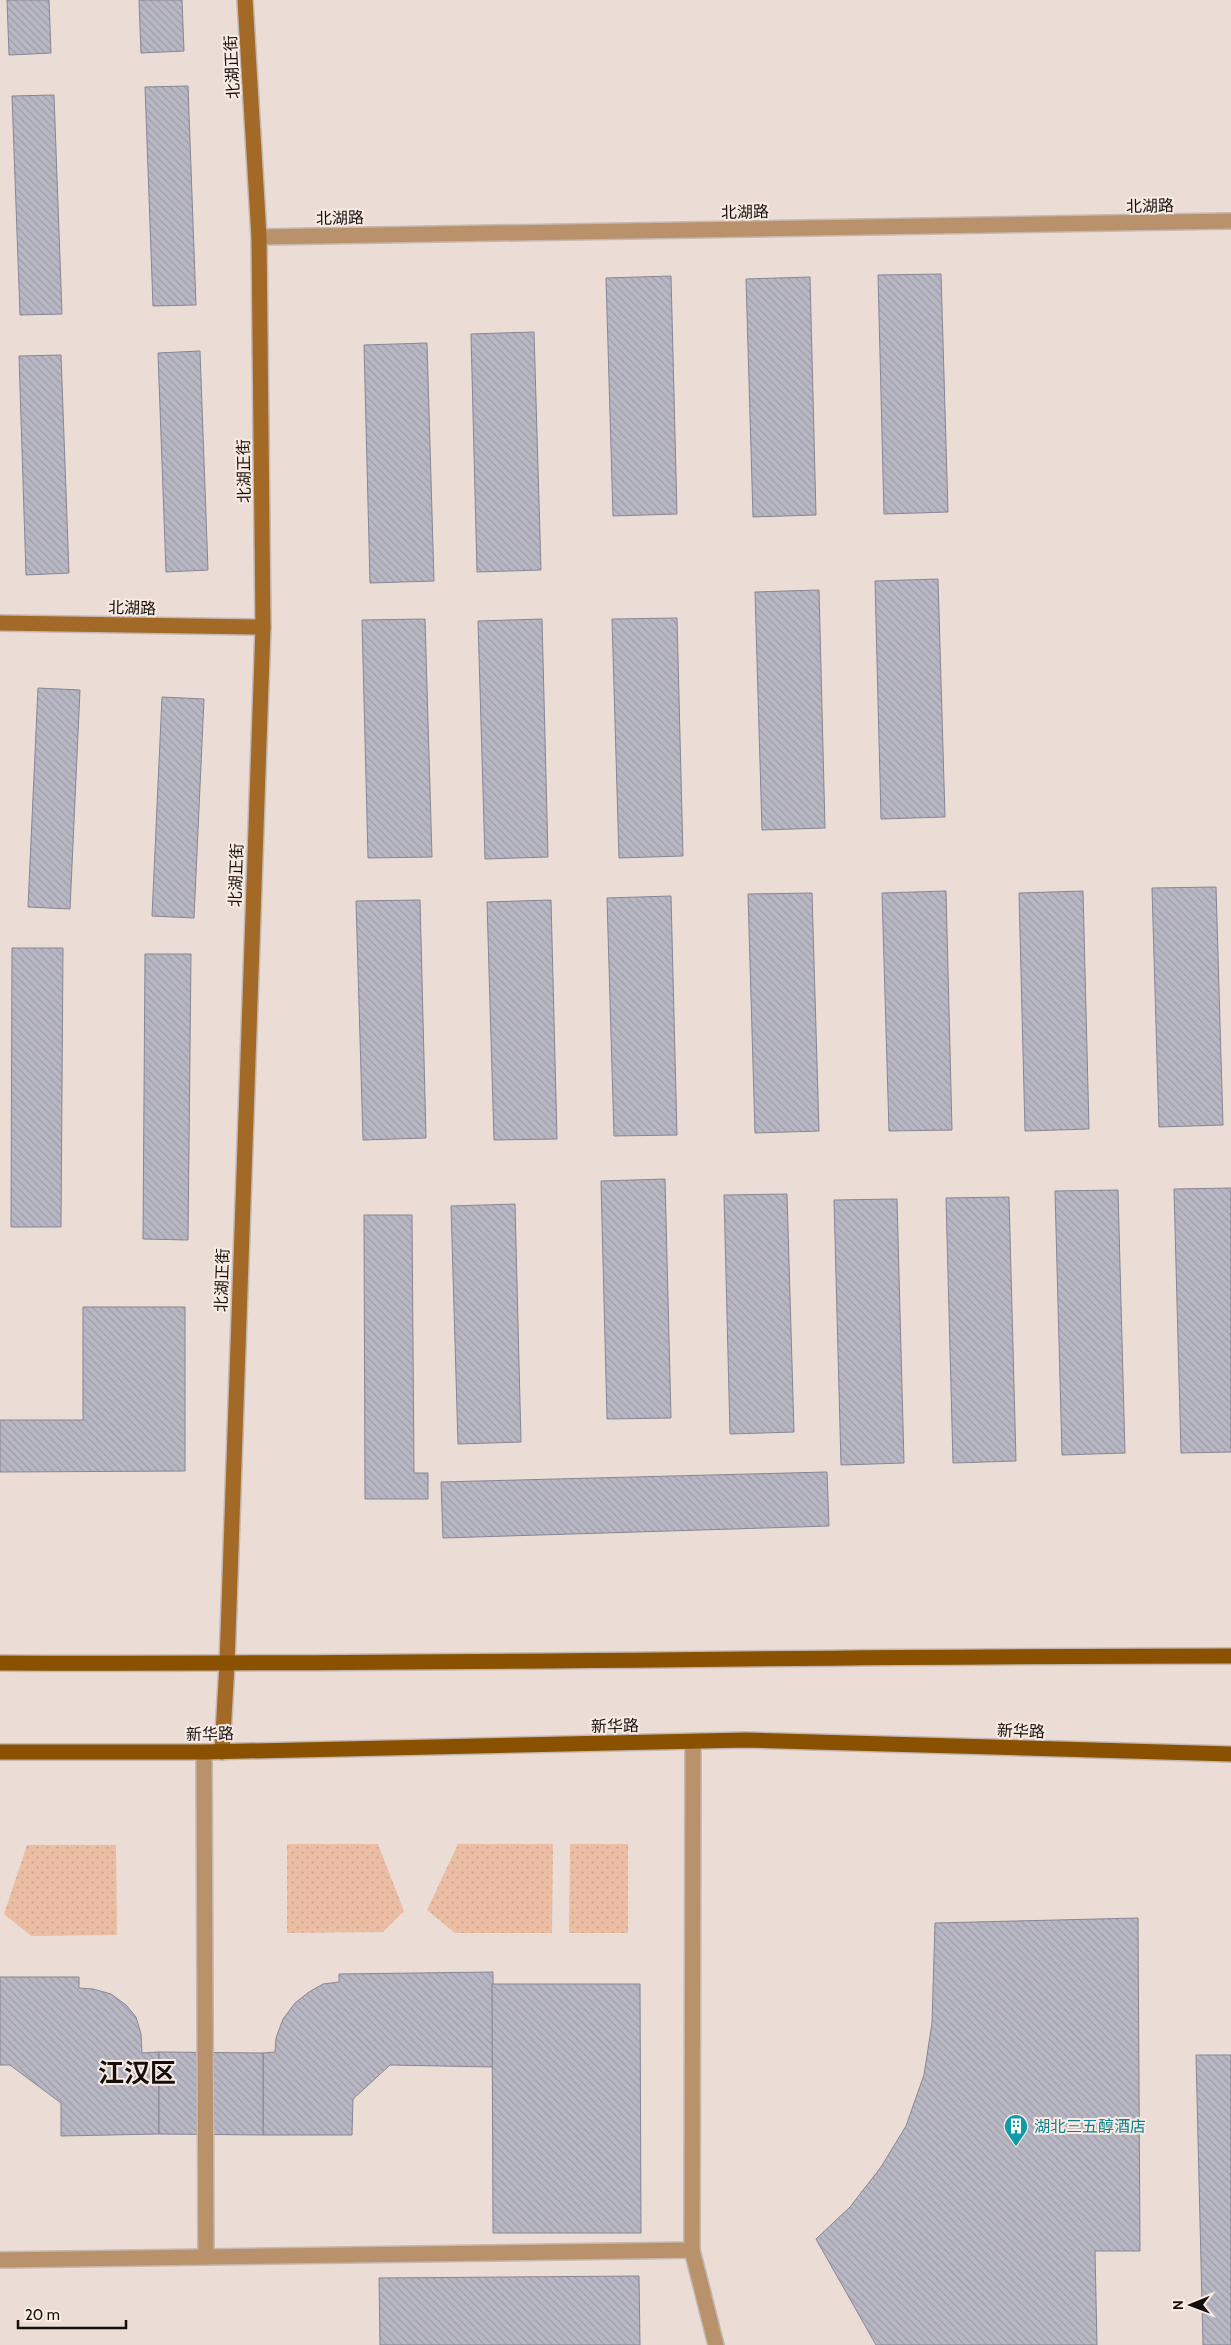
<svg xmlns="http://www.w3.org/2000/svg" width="1231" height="2345" font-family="Cabin,'Noto Sans SC',sans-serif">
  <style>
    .garden { fill: url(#garden-dots) }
    .building { fill: url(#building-back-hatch); stroke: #878693 }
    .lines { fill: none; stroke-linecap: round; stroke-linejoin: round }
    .lane-casing { stroke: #c4b8b2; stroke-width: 18 }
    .street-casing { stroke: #c4b8b2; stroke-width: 18 }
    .secondary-casing { stroke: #c4b8b2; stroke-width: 18 }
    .primary-casing { stroke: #c4b8b2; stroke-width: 18 }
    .lane { stroke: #b9916a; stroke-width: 15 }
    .street { stroke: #b9916a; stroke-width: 15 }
    .secondary { stroke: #a36926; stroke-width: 15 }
    .primary { stroke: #895100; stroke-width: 15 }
    .labels { text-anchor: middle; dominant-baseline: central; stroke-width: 4; stroke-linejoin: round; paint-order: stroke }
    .street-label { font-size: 16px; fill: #140f0d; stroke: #f9ebe3 }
    .culture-label { font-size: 16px; fill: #0d838f; stroke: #f9ebe3; text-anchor: start }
    .town-label { font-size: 26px; font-weight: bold; fill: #140f0d; stroke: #f9ebe3 }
  </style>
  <defs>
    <pattern id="garden-dots" width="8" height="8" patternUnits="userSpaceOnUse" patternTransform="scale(1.25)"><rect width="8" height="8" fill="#ebbea4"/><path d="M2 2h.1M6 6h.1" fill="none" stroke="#c9a28c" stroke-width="1.8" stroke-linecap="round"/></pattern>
    <pattern id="building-back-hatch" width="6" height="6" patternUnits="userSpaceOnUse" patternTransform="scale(1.25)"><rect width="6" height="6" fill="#b8b7c4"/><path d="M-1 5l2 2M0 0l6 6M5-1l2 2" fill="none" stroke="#9d9ca7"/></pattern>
  </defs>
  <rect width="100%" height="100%" fill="#ebddd6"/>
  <g class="garden">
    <polygon points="287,1844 378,1844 404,1911 383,1932 287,1933"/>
    <polygon points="458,1844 553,1844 552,1933 455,1933 427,1910"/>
    <polygon points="570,1844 628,1844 628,1933 569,1933"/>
    <polygon points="27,1845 116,1845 117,1935 31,1936 4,1914"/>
  </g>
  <g class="building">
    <polygon points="7,0 49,0 51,53 9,55"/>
    <polygon points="139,0 182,0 184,51 141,53"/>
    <polygon points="188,86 196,305 153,306 145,87"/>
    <polygon points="54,95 62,314 20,315 12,96"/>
    <polygon points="941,274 948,512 884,514 878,275"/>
    <polygon points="671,276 677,514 613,516 606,278"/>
    <polygon points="810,277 816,515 753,517 746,279"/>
    <polygon points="534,332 541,570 477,572 471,334"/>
    <polygon points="427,343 434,581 370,583 364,345"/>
    <polygon points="200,351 208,570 166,572 158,353"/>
    <polygon points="61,355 69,573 26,575 19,356"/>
    <polygon points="938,579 945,817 881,819 875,581"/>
    <polygon points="819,590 825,828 762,830 755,592"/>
    <polygon points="677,618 683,856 619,858 612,619"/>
    <polygon points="425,619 432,857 368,858 362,620"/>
    <polygon points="542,619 548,857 485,859 478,621"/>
    <polygon points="38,688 80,690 70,909 28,907"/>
    <polygon points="162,697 204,699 194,918 152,916"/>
    <polygon points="1216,887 1223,1125 1159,1127 1152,888"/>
    <polygon points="946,891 952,1130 889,1131 882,893"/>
    <polygon points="1083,891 1089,1129 1025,1131 1019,893"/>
    <polygon points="812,893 819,1131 755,1133 748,894"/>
    <polygon points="671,896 677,1135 614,1136 607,898"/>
    <polygon points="420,900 426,1138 363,1140 356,901"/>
    <polygon points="551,900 557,1139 494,1140 487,902"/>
    <polygon points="12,948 63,948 61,1227 11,1227"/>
    <polygon points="145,954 191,954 188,1240 143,1239"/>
    <polygon points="665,1179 671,1418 607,1419 601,1181"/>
    <polygon points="1231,1188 1231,1452 1181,1453 1174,1189"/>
    <polygon points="1118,1190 1125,1453 1062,1455 1055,1191"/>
    <polygon points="787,1194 794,1432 730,1434 724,1195"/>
    <polygon points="1009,1197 1016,1461 953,1463 946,1198"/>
    <polygon points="897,1199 904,1463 841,1465 834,1200"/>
    <polygon points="515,1204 521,1442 458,1444 451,1206"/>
    <polygon points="364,1215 412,1215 414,1473 428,1473 428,1499 365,1499"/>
    <polygon points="83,1307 185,1307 185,1471 0,1472 0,1420 83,1420"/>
    <polygon points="827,1472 829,1526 443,1538 441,1482"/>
    <polygon points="1138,1918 1140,2251 1095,2251 1097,2345 876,2345 816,2239 850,2207 881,2167 906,2126 924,2075 932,2023 935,1923"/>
    <polygon points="493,1972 493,2067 390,2065 353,2099 352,2135 263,2135 263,2053 275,2052 276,2038 283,2019 295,2003 309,1992 323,1984 339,1982 339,1974"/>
    <polygon points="0,1977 79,1977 79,1988 93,1989 111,1994 126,2005 136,2017 141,2034 142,2053 159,2052 159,2134 61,2136 61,2103 10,2065 0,2065"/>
    <polygon points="492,1984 640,1984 641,2233 493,2233"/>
    <polygon points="159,2052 263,2053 263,2135 159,2134"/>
    <polygon points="1196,2055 1231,2055 1231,2345 1203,2345"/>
    <polygon points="639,2276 640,2345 380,2345 379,2278"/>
  </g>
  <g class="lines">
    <g class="lane-casing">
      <g id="lane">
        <polyline points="204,1752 206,2257"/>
        <polyline points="692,2250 716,2345"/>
        <polyline points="0,2260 692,2250 693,1742"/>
      </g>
    </g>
    <g class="street-casing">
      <polyline id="street" points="259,237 1231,221"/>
    </g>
    <g class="secondary-casing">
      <g id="secondary">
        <polyline points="0,623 263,627"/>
        <polyline points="222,1752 227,1664 263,627 259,237 245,0"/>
      </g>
    </g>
    <g class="primary-casing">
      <g id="primary">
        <path d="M0,1663C410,1665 821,1656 1231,1656"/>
        <polyline points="0,1752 204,1752 746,1740 1231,1754"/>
      </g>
    </g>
    <use href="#lane" class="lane"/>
    <use href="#street" class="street"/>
    <use href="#secondary" class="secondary"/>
    <use href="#primary" class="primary"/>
  </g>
  <defs>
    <g id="building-pin" transform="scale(1.25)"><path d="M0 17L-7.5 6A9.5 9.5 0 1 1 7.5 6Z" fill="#0f9aa8" stroke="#f9ebe3"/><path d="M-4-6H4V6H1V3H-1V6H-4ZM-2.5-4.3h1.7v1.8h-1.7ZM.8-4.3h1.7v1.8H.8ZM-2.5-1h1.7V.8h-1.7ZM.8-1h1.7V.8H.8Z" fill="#fff"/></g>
  </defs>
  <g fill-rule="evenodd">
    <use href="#building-pin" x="1016" y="2126"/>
  </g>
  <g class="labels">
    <g class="street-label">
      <text transform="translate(232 67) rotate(-93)">北湖正街</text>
      <text transform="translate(1150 206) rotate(-1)">北湖路</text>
      <text transform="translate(745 212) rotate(-1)">北湖路</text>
      <text transform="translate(340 218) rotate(-1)">北湖路</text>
      <text transform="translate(244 471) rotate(-91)">北湖正街</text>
      <text transform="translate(132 608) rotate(1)">北湖路</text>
      <text transform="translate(236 875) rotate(-88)">北湖正街</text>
      <text transform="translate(222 1280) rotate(-88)">北湖正街</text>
      <text transform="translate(615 1726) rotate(-1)">新华路</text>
      <text transform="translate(1021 1731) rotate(2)">新华路</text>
      <text transform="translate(210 1734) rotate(-1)">新华路</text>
    </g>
    <g class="culture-label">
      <text x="1034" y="2126">湖北三五醇酒店</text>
    </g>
    <g class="town-label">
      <text x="137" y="2073">江汉区</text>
    </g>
  </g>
  <g transform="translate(1191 2305) rotate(269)" stroke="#f9ebe3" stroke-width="4" paint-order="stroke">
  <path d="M0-4L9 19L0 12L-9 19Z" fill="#140f0d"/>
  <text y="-8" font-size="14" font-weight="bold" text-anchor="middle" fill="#140f0d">N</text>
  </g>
  <path d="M18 2320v8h108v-8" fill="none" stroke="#140f0d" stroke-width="2.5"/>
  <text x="25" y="2320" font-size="15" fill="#140f0d" stroke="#f9ebe3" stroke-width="4" paint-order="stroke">20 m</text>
</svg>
